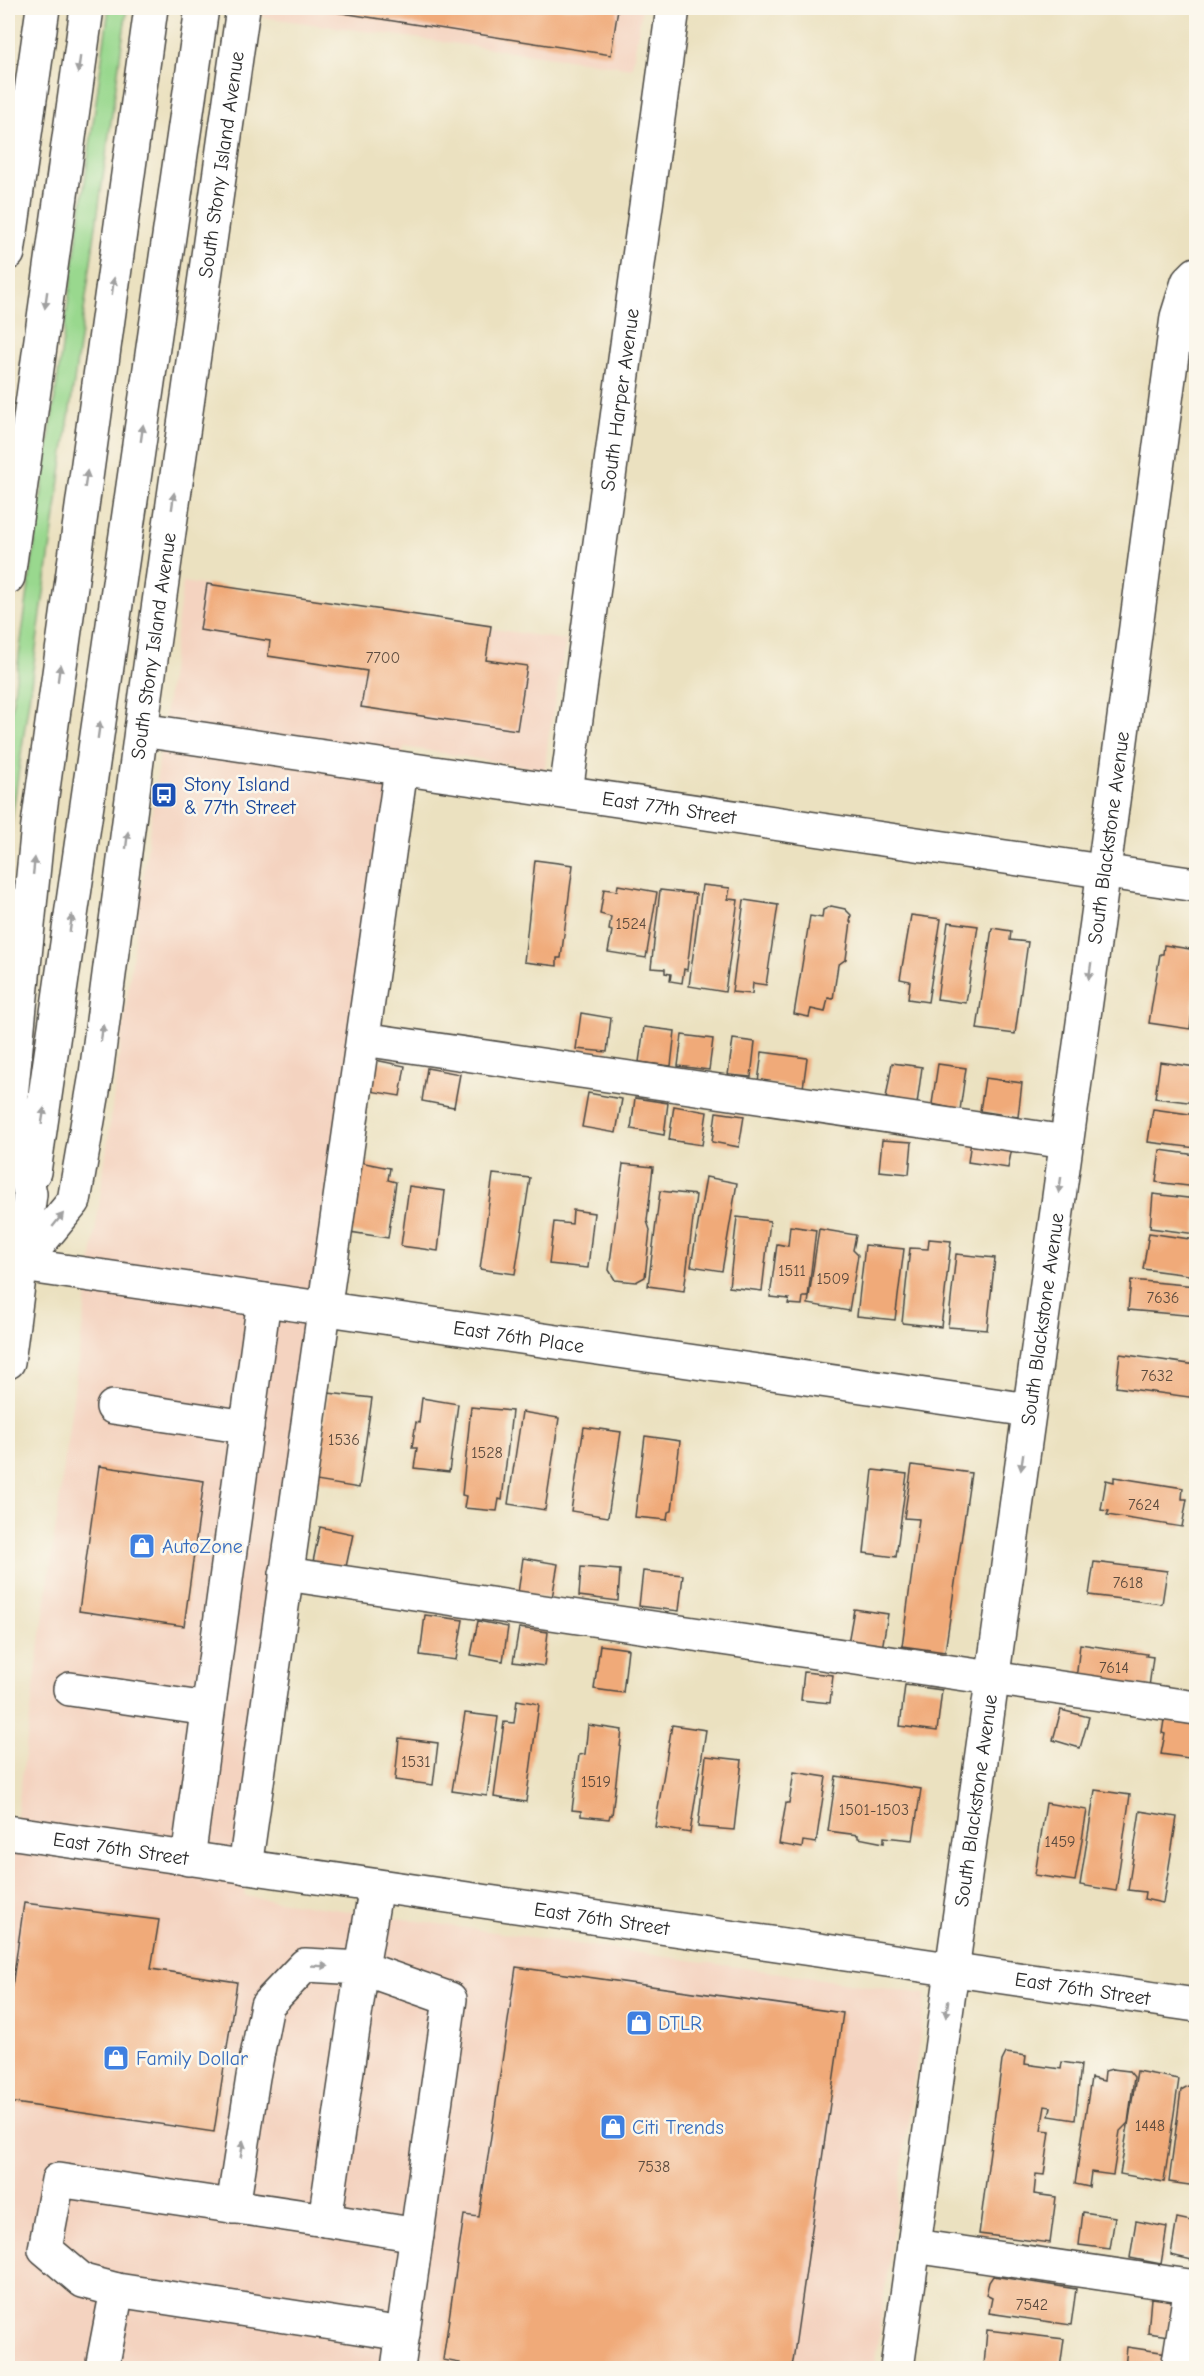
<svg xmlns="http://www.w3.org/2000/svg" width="1204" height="2376" font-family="'Comic Neue',sans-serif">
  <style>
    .built { fill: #f4d3c0 }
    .green { fill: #99d88e; stroke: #62825c; stroke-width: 1.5 }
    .building { fill: #f0aa79 }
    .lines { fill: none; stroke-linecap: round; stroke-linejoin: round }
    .minor-casing { stroke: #484641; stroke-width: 36 }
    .major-casing { stroke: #484641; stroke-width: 36 }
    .highway-casing { stroke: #484641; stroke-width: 36 }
    .minor { stroke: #fff; stroke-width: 33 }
    .major { stroke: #fff; stroke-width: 33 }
    .highway { stroke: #fff; stroke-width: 33 }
    .oneway { fill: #a0a0a0 }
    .labels { text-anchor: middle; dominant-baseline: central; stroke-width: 5; stroke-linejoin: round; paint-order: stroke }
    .number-label { font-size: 16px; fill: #5c4b3e }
    .street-label { font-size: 20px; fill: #2b2b2b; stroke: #fbf7ec }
    .transit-label { font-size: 20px; fill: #164399; stroke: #fbf7ec; text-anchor: start }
    .shop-label { font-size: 20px; fill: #366cbe; stroke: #fbf7ec; text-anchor: start }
  </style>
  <rect width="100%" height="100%" fill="#fbf7ec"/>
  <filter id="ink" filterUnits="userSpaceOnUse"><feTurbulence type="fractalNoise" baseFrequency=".0167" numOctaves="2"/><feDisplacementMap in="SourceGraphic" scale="12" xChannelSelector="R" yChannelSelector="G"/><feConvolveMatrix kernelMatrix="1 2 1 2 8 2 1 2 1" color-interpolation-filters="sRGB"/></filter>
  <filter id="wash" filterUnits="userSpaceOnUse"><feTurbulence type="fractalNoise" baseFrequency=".008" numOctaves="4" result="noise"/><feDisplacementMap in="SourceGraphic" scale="24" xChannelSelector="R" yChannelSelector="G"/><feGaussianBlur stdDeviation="1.35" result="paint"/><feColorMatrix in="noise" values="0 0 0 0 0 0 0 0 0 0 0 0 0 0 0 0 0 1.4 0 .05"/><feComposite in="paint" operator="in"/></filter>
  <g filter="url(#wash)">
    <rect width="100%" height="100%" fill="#ebe1c0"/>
    <g class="built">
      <polygon points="264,8 642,8 632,68 262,17"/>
      <polygon points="183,582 566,640 548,740 545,770 404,747 255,1827 244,1896 926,1994 874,2368 8,2368 8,1880"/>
    </g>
    <polygon class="green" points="109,8 127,8 8,846 8,735"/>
    <g id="blocks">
      <g class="building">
        <polygon points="310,8 618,8 611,55"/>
        <polygon points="207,584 491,626 486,660 527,666 517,730 361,707 367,671 268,656 270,641 200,630"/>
        <polygon points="535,860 573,865 561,958 557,958 557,966 524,962"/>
        <polygon points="618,885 657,892 646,958 608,952 612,931 609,930 611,917 600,914 604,889 617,891"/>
        <polygon points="702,885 730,888 728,899 738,900 725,992 689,986"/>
        <polygon points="660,890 696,894 687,970 684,969 682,983 670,981 671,974 665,973 665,969 651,968"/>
        <polygon points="744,900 778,905 766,985 753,983 752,994 732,992"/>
        <polygon points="831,906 845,909 851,915 850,922 851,922 846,959 838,965 833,999 828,998 825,1012 811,1009 809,1017 794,1014 810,916 822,918 823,910"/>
        <polygon points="911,915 941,919 928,1002 908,999 910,981 900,979"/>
        <polygon points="948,922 978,926 966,1003 937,999"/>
        <polygon points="992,928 1011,931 1010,940 1028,942 1015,1034 977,1029"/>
        <polygon points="1164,945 1196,950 1196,982 1190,1029 1149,1023 1160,954 1163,954"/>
        <polygon points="581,1013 611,1018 607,1052 576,1049"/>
        <polygon points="644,1027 675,1031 671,1066 639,1062"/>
        <polygon points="682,1035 713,1039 709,1070 678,1066"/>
        <polygon points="733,1039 755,1042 751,1077 728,1075"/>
        <polygon points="762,1052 807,1058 803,1088 758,1082"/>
        <polygon points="375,1060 405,1066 400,1096 370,1091"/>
        <polygon points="1160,1062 1196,1067 1196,1103 1155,1098"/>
        <polygon points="892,1063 922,1067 917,1104 886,1098"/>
        <polygon points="938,1064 966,1068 960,1110 932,1104"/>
        <polygon points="427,1068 460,1074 454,1107 422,1101"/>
        <polygon points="985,1078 1022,1083 1018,1117 980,1111"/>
        <polygon points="588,1093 622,1099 616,1133 582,1127"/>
        <polygon points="635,1098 668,1103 664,1135 631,1129"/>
        <polygon points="674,1106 707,1112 702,1145 669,1140"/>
        <polygon points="1153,1109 1196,1115 1196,1148 1148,1142"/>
        <polygon points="716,1112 744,1116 739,1147 712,1142"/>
        <polygon points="882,1140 912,1142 909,1174 879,1171"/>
        <polygon points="971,1141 1012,1148 1008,1168 968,1162"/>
        <polygon points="1160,1150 1196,1155 1196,1187 1156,1182"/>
        <polygon points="360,1162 390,1168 388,1180 396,1182 388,1238 350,1232"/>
        <polygon points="623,1164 653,1167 647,1221 650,1230 645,1277 636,1282 615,1280 609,1270"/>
        <polygon points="493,1174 530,1178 515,1274 480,1269"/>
        <polygon points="706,1177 737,1183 722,1271 691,1266"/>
        <polygon points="409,1186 445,1191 438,1251 401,1246"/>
        <polygon points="660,1191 696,1195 684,1291 648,1286"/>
        <polygon points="1153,1194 1196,1199 1196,1234 1150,1228"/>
        <polygon points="573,1210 594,1213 588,1268 549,1264 554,1222 572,1224"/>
        <polygon points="737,1217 770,1221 762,1291 729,1287"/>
        <polygon points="790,1226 816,1230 808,1297 803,1297 802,1305 788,1304 789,1299 770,1297 777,1244 788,1246"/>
        <polygon points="819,1229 856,1235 853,1250 858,1255 849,1311 808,1304"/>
        <polygon points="1149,1233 1196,1240 1196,1276 1143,1269"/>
        <polygon points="929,1239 951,1241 941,1327 902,1323 910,1248 928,1249"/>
        <polygon points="865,1245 904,1249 895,1320 857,1316"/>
        <polygon points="956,1254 995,1258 987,1330 948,1327"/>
        <polygon points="1131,1280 1196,1286 1196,1316 1128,1310"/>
        <polygon points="1120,1354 1196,1365 1196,1398 1116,1387"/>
        <polygon points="328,1393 372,1398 359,1488 316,1481"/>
        <polygon points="422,1398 458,1404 449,1472 414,1468 417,1448 412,1448 416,1422 419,1423"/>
        <polygon points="471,1407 512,1411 502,1500 499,1499 497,1511 464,1508 466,1496 462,1495"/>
        <polygon points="522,1412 559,1418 545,1510 508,1504"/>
        <polygon points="584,1427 621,1432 608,1517 571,1511"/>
        <polygon points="645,1436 680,1441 672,1511 668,1512 667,1520 635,1517"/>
        <polygon points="912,1465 971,1473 945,1652 902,1646 919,1519 904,1518"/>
        <polygon points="99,1466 204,1481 184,1626 79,1611"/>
        <polygon points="873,1470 907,1474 896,1557 864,1553"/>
        <polygon points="1114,1477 1183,1488 1182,1499 1187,1499 1182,1527 1107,1515 1109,1511 1101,1510 1106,1480 1114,1482"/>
        <polygon points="320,1527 353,1534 346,1567 313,1562"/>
        <polygon points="523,1558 558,1564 552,1598 518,1593"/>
        <polygon points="1094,1562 1167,1571 1162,1604 1089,1595"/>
        <polygon points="581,1567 620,1570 618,1601 579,1596"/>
        <polygon points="643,1571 683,1575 679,1611 639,1606"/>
        <polygon points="854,1609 888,1614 882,1649 848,1643"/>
        <polygon points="425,1615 463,1620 456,1660 420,1655"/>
        <polygon points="478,1621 508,1627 503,1661 471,1655"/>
        <polygon points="519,1628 548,1632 544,1666 513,1662"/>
        <polygon points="1080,1644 1147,1654 1146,1656 1153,1657 1149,1687 1076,1680"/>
        <polygon points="600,1645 628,1649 623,1693 594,1689"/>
        <polygon points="804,1672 833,1675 830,1703 801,1700"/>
        <polygon points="905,1685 942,1690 937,1731 900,1726"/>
        <polygon points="517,1700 539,1704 526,1802 494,1797 504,1722 514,1723"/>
        <polygon points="1061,1710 1089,1717 1080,1748 1053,1740"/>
        <polygon points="465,1713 498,1717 487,1796 452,1791"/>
        <polygon points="1164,1720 1196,1725 1196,1759 1161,1754 1165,1734 1162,1733"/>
        <polygon points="588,1725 622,1730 612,1815 610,1815 609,1819 581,1816 581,1811 572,1810 579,1755 585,1754"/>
        <polygon points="672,1725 706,1730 690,1833 655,1827"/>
        <polygon points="399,1738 438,1743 433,1785 395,1780"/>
        <polygon points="706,1756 742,1760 734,1830 698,1827"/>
        <polygon points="794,1772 826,1777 816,1843 803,1841 802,1848 779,1844 786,1803 789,1803"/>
        <polygon points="836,1776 921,1789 913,1840 884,1837 884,1843 858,1838 858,1835 828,1831"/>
        <polygon points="1095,1790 1130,1795 1116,1891 1080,1885"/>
        <polygon points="1046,1803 1087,1810 1075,1881 1035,1875"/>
        <polygon points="1140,1811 1177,1817 1163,1903 1144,1899 1145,1892 1128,1890"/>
        <polygon points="24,1903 159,1920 151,1969 237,1982 214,2132 8,2102 8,2015"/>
        <polygon points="516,1967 843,2013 792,2368 459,2368 460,2363 443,2360 464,2215 479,2217"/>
        <polygon points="1006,2053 1026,2056 1025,2064 1061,2069 1062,2062 1081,2065 1075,2120 1049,2116 1051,2107 1045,2106 1041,2130 1050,2131 1044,2175 1036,2174 1034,2194 1056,2197 1050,2243 979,2234 1002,2061"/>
        <polygon points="1112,2069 1129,2071 1134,2077 1128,2123 1120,2131 1113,2175 1091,2172 1089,2187 1075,2184 1091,2078 1104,2081 1105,2071"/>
        <polygon points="1137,2071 1179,2079 1164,2182 1120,2174"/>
        <polygon points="1188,2086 1196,2088 1196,2186 1169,2182 1181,2090"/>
        <polygon points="1083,2212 1115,2217 1110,2249 1079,2245"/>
        <polygon points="1177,2218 1196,2222 1196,2261 1171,2255"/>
        <polygon points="1136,2221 1167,2227 1161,2264 1130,2258"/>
        <polygon points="993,2276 1076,2289 1071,2325 989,2313 992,2298 986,2295 989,2282"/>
        <polygon points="1151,2298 1174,2299 1169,2336 1148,2333"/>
        <polygon points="987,2330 1064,2339 1060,2368 1010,2368 984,2366"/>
        <polygon points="1127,2347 1167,2353 1165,2368 1125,2368"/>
      </g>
    </g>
  </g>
  <g filter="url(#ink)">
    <use href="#blocks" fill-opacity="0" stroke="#484641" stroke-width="1.5"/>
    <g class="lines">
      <g class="minor-casing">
        <g id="minor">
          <path id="s1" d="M141,730L1196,885"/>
          <path id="s2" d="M566,792L673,8"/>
          <polyline points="363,1039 1066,1142"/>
          <path id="s3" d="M8,1263L1029,1410"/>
          <polyline points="113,1407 247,1427"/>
          <polyline points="286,1574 1196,1708"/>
          <polyline points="70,1689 208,1709"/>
          <path id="s4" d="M8,1832L1196,2005"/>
          <polyline points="188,1859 264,1300"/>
          <polyline points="245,1867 401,769"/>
          <polyline points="376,1886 362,1968 450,1999 398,2368"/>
          <polyline points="233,2207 253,2077 267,2005 305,1965 362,1968 325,2220 58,2180 45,2249 83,2281 117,2290 403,2334"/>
          <polyline points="325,2220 417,2235"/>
          <polyline points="914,2246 1196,2287"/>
          <polyline points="102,2368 117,2290"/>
          <path id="s5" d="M897,2368L1097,922L1177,317L1188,282L1196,274"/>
          <polyline points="1178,2368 1191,2286"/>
        </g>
      </g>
      <g class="major-casing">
        <g id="major">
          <path id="s6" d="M21,1265L74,1201L96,1074L141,730L243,8"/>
        </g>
      </g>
      <g class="highway-casing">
        <g id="highway">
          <polyline points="8,253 43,8"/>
          <polyline points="8,577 87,8"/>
          <polyline points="34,1172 202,8"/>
          <polyline points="8,1362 30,1194 11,1097 38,825 151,8"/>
        </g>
      </g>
      <use href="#minor" class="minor"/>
      <use href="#major" class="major"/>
      <use href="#highway" class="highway"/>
    </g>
    <defs><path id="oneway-solid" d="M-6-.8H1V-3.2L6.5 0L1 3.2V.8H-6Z" transform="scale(1.5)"/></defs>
    <g class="oneway">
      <use href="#oneway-solid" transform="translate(79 65) rotate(98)"/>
      <use href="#oneway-solid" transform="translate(113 286) rotate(-82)"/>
      <use href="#oneway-solid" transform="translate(46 300) rotate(98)"/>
      <use href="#oneway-solid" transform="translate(142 433) rotate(-82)"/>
      <use href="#oneway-solid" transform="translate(86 479) rotate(-82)"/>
      <use href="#oneway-solid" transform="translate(173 501) rotate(-82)"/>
      <use href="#oneway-solid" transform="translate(59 673) rotate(-82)"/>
      <use href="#oneway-solid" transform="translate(99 730) rotate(-82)"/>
      <use href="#oneway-solid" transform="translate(127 840) rotate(-83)"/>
      <use href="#oneway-solid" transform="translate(34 866) rotate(-84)"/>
      <use href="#oneway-solid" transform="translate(71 923) rotate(-82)"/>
      <use href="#oneway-solid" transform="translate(1090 971) rotate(98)"/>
      <use href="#oneway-solid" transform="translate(102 1033) rotate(-83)"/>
      <use href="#oneway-solid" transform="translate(43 1116) rotate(-81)"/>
      <use href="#oneway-solid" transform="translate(1060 1185) rotate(98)"/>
      <use href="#oneway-solid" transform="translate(58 1220) rotate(-51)"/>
      <use href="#oneway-solid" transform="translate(1022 1462) rotate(98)"/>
      <use href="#oneway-solid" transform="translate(320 1966) rotate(3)"/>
      <use href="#oneway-solid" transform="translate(947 2009) rotate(98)"/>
      <use href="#oneway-solid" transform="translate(242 2149) rotate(-81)"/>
    </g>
  </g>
  <defs>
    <g id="bus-square" transform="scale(1.35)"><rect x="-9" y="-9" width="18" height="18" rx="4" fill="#1a4fb4" stroke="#fbf7ec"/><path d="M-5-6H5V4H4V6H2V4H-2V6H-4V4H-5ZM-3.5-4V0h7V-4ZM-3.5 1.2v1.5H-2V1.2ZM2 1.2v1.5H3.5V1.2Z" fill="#fff"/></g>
    <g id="shop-square" transform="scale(1.35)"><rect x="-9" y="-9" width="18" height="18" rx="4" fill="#3f7fe0" stroke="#fbf7ec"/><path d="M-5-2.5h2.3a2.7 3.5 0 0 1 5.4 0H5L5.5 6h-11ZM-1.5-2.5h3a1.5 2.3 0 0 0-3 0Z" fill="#fff"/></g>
  </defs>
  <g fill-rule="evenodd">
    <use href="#bus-square" x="164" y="795"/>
    <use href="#shop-square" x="142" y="1546"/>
    <use href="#shop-square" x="639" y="2023"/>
    <use href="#shop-square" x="116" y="2058"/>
    <use href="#shop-square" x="613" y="2127"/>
  </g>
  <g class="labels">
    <g class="number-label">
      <text x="383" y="658">7700</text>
      <text x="631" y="924">1524</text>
      <text x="792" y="1271">1511</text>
      <text x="833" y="1279">1509</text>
      <text x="1163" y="1298">7636</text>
      <text x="1157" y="1376">7632</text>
      <text x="344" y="1440">1536</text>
      <text x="487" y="1453">1528</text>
      <text x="1144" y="1505">7624</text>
      <text x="1128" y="1583">7618</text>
      <text x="1114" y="1668">7614</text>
      <text x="416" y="1762">1531</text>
      <text x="596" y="1782">1519</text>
      <text x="874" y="1810">1501-1503</text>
      <text x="1060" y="1842">1459</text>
      <text x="1150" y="2126">1448</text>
      <text x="654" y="2167">7538</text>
      <text x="1032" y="2305">7542</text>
    </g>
    <g class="street-label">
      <text stroke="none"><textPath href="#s6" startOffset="1130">South Stony Island Avenue</textPath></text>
      <text stroke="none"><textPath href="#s2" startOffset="396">South Harper Avenue</textPath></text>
      <text stroke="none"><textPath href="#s6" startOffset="644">South Stony Island Avenue</textPath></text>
      <text stroke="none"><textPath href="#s1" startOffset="534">East 77th Street</textPath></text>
      <text stroke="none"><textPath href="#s5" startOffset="1545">South Blackstone Avenue</textPath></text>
      <text stroke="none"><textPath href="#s5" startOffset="1059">South Blackstone Avenue</textPath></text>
      <text stroke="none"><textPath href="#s3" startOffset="516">East 76th Place</textPath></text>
      <text stroke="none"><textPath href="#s5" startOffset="573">South Blackstone Avenue</textPath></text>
      <text stroke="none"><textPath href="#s4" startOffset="114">East 76th Street</textPath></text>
      <text stroke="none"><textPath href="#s4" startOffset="600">East 76th Street</textPath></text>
      <text stroke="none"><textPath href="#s4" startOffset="1086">East 76th Street</textPath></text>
    </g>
    <g class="transit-label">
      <text x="184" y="784">Stony Island<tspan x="184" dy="23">&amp; 77th Street</tspan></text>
    </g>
    <g class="shop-label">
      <text x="162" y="1546">AutoZone</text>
      <text x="658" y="2023">DTLR</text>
      <text x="136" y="2058">Family Dollar</text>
      <text x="632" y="2127">Citi Trends</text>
    </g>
  </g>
  <rect width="1204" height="2376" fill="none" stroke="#fbf7ec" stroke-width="30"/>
</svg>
